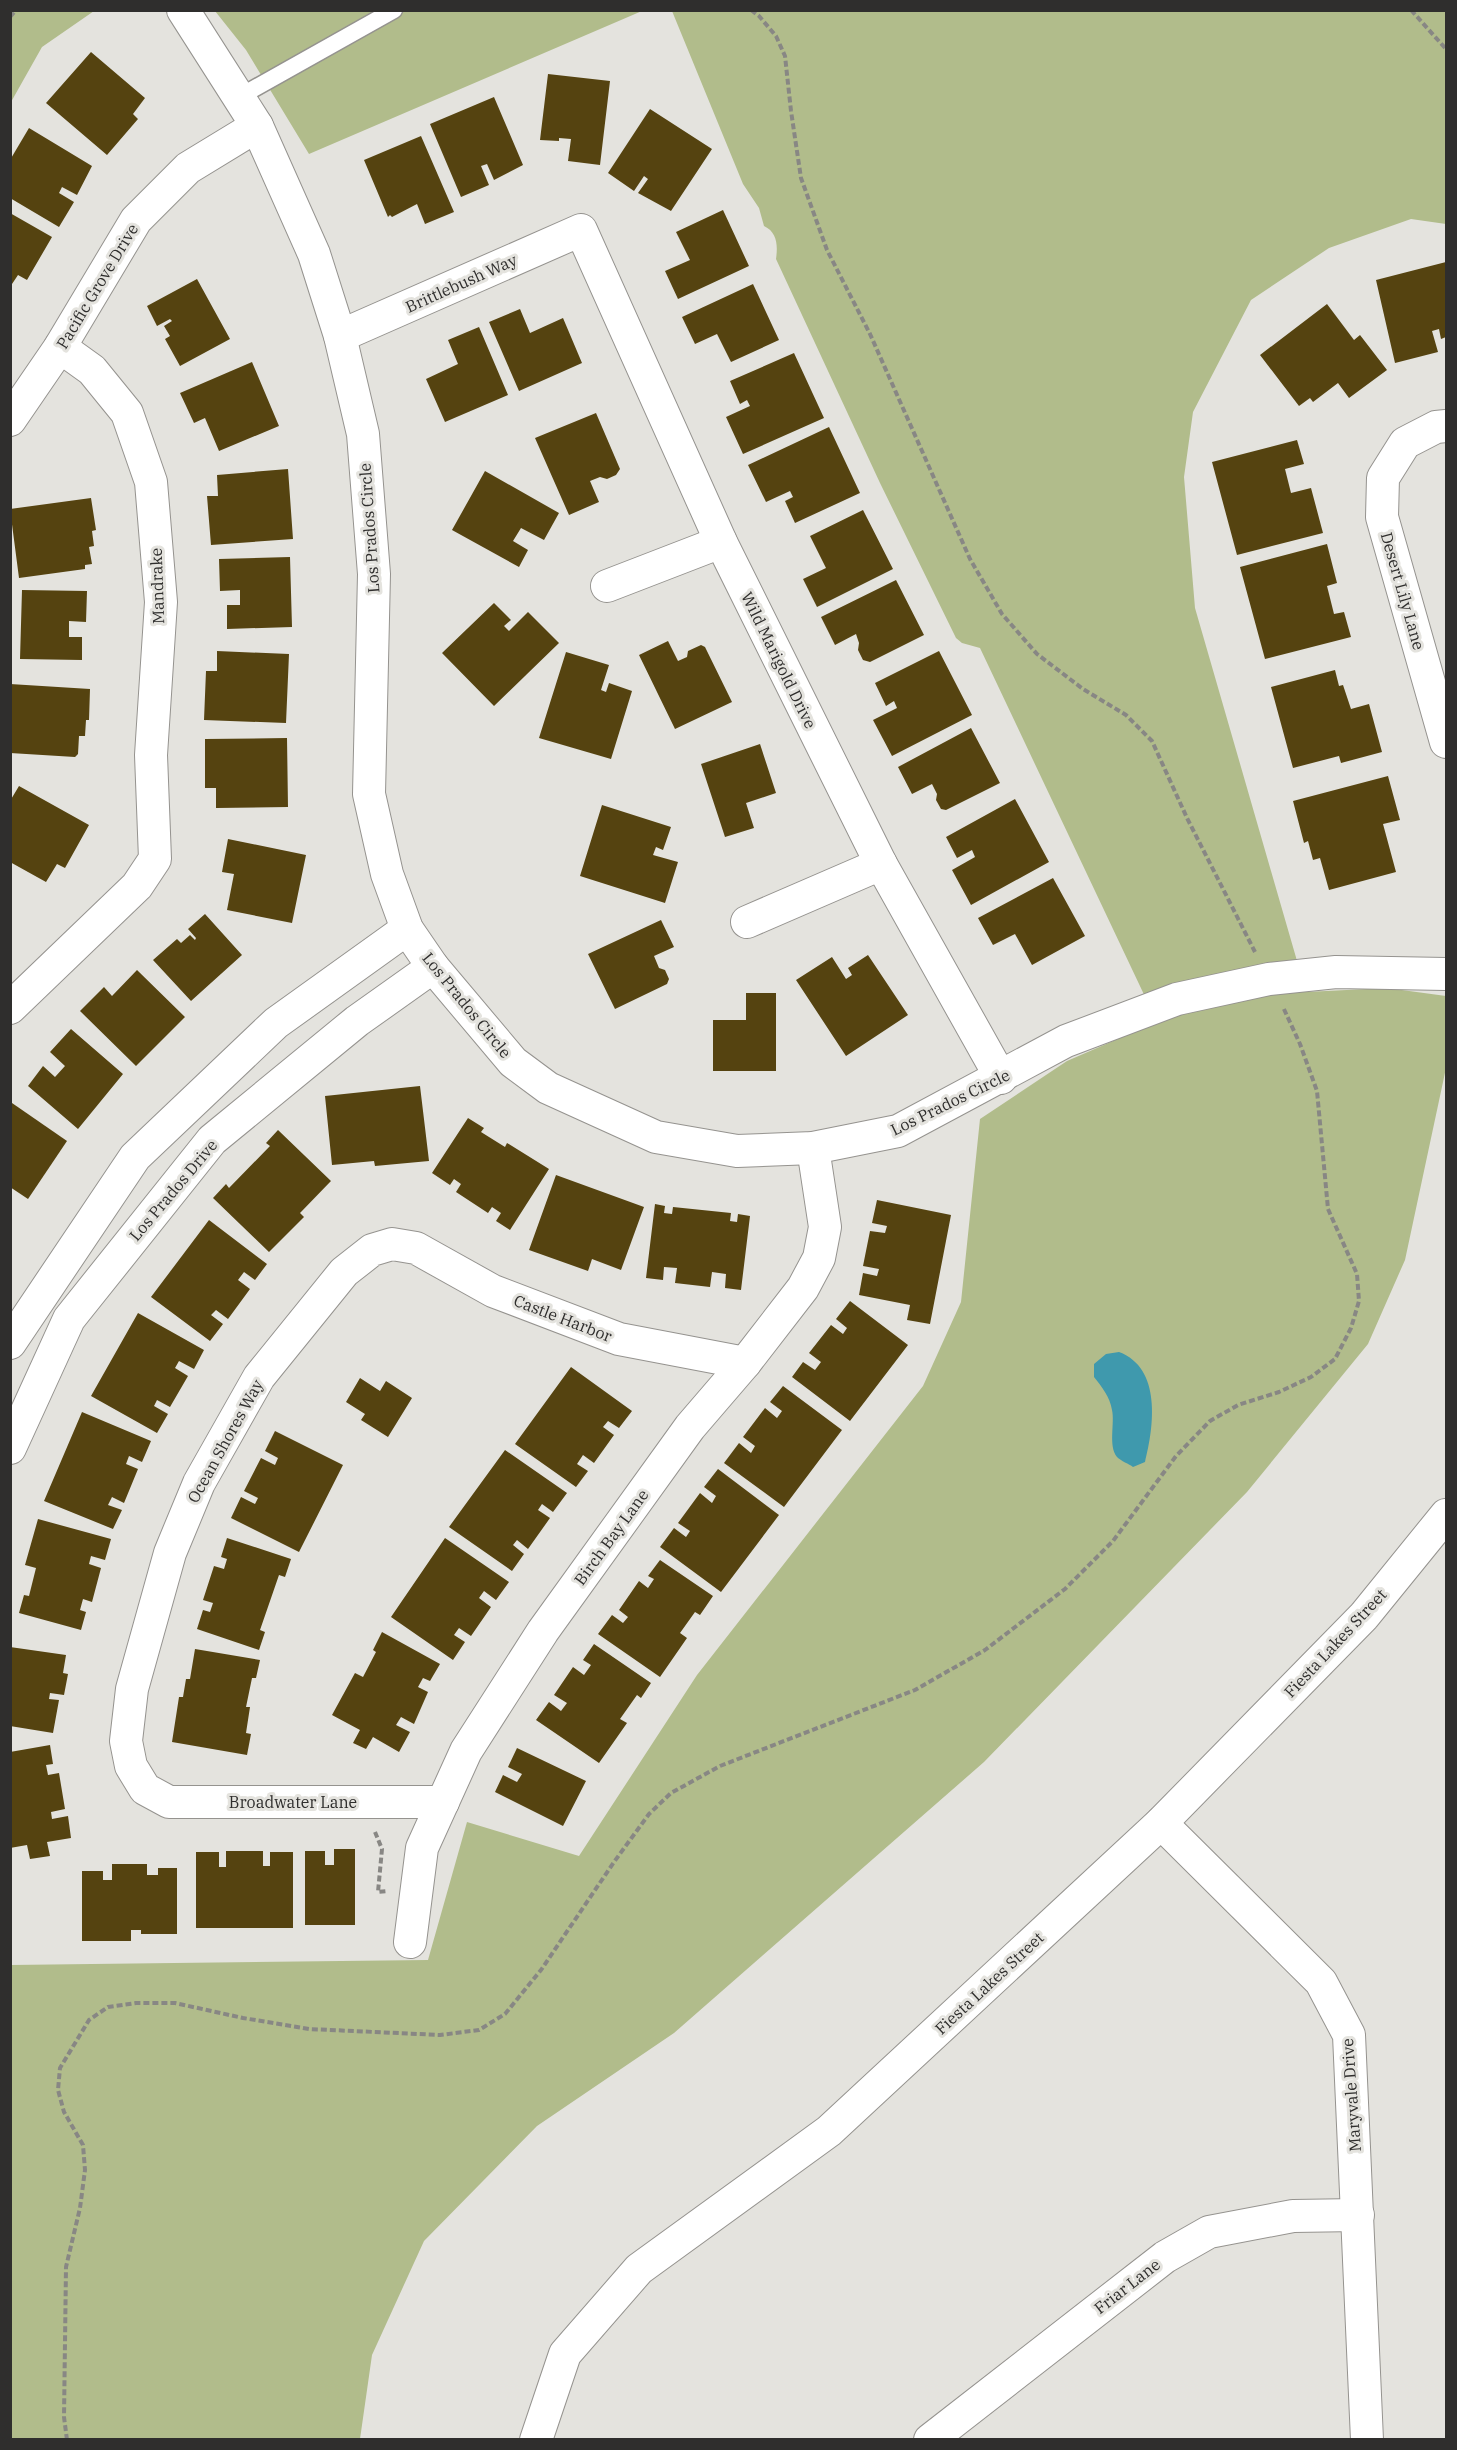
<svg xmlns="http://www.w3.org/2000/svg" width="1457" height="2450" font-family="'IBM Plex Serif',serif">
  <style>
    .green { fill: #b1bc8b }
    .water { fill: #3f99ad }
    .building { fill: #554310 }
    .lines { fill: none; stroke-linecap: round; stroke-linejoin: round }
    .lane-casing { stroke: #95938f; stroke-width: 19 }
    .street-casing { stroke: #95938f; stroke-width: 34 }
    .path { stroke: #888784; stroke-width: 4; stroke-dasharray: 6 3; stroke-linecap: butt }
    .lane { stroke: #fff; stroke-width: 16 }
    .street { stroke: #fff; stroke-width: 32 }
    .labels { text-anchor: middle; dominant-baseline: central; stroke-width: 6; stroke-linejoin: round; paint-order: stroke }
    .street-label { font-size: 16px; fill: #2f2e2d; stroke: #e4e3de }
  </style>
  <rect width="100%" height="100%" fill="#e4e3de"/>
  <g class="green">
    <polygon points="11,10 94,11 42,47 11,102"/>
    <polygon points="215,11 642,11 309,154 246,50"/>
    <path d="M672,11H1446V224L1411,219L1329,248L1251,300L1193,412L1184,477L1195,608L1306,992L1387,988L1446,996V1068L1405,1260L1368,1344L1247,1492L984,1762L674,2033L537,2126L424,2241L372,2355L360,2439H11L10,1965L428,1960L467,1822L579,1856L697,1675L923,1386L961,1302L980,1119L1067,1061L1157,1022L980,648L962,643L956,638L880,483L776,259C778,245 777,232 764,226L759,208L743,184Z"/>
  </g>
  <path class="water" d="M1119,1352C1162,1368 1154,1427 1145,1462L1133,1467C1129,1464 1121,1461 1117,1457C1108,1446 1115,1423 1112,1410C1110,1397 1102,1387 1094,1377V1364L1106,1354Z"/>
  <g class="building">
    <polygon points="91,52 145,98 133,114 138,119 107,155 46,103"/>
    <polygon points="548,74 610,81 600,165 568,161 571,139 559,138 559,141 540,140"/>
    <polygon points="494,97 523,165 494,180 487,164 481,166 489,185 461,197 430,124"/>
    <polygon points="650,109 712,149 671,211 638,193 648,179 644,176 634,191 608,173"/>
    <polygon points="29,128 92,166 77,195 62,187 59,193 74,202 59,227 10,198 10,160"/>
    <polygon points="421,136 454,212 425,224 417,204 392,217 390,215 388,217 364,160"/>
    <polygon points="723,210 749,266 678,299 665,271 690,260 676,232"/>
    <polygon points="10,213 52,237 27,280 18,275 10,287"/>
    <polygon points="1446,262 1446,337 1441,339 1439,329 1432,331 1438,352 1395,363 1376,280"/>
    <polygon points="197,279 230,339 180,366 165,339 170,336 164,326 172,321 170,319 157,326 147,306"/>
    <polygon points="753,284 779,340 731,362 717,334 695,344 682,317"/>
    <polygon points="1327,304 1354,340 1360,335 1387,370 1349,398 1338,383 1313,402 1310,398 1299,406 1260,355"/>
    <polygon points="520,309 530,333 563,318 582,363 519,391 489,322"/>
    <polygon points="479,327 508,395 445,422 426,379 458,364 448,340"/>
    <polygon points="794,353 824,418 743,454 726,417 750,406 747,400 740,404 730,381"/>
    <polygon points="252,362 279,426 219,451 205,418 194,423 180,393"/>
    <polygon points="596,413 620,469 616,475 607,479 600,477 590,481 599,502 569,515 535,438"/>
    <polygon points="829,427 860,493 795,523 785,501 793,497 790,491 766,502 748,465"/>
    <polygon points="1297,440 1304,464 1285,469 1291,493 1311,488 1323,533 1237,555 1212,462"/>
    <polygon points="288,469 293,539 211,545 207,496 218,496 217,475"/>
    <polygon points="485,471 559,513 544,540 521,528 513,541 528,550 519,567 452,530"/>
    <polygon points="91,498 96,530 92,531 94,546 89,547 92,564 85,565 85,569 19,578 10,509"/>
    <polygon points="863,510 893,569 817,607 803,579 826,568 810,536"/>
    <polygon points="1327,544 1337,583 1327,586 1334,614 1344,612 1351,637 1265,659 1240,567"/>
    <polygon points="290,557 292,627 227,629 227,605 240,605 240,590 220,591 219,559"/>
    <polygon points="896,580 924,635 870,662 863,660 858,650 859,643 856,634 835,645 821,617"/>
    <polygon points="22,590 87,591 86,622 69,621 69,637 82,637 82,660 20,659"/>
    <polygon points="494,603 511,620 504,626 509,631 528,612 559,643 494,706 442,653"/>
    <polygon points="668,641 678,661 687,657 688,651 701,645 705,647 732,702 675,729 639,655"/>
    <polygon points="217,651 289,654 286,723 204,720 206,671 217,671"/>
    <polygon points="939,651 972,715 892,756 873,720 897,708 894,701 886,706 875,683"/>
    <polygon points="566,652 609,665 601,690 606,692 609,683 632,691 611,759 539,738"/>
    <polygon points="1335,670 1339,686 1343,685 1351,709 1369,704 1382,752 1341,763 1339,756 1293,768 1271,687"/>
    <polygon points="10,684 90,689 89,720 86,720 85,736 79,736 78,754 75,757 10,753"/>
    <polygon points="971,728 1000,783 946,810 941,809 936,800 937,794 932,784 912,794 898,767"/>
    <polygon points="287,738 288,807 216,808 216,788 205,788 205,739"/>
    <polygon points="760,744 776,793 746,803 754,828 725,837 701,764"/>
    <polygon points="1388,776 1400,820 1383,824 1396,872 1329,890 1320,858 1313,860 1308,841 1304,843 1293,801"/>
    <polygon points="19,786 89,825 65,868 57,864 46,882 10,862 10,801"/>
    <polygon points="1015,799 1049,862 971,905 952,870 975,857 972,850 957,858 946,837"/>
    <polygon points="602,805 671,827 663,850 656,847 653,855 678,862 665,903 580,876"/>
    <polygon points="228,839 306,855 292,923 227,910 234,874 222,872"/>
    <polygon points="1053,878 1085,936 1032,965 1015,934 993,945 978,918"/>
    <polygon points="205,914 242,955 191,1001 153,960 177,939 181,943 190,935 195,940 196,938 188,929"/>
    <polygon points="661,920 674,947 654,956 659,968 665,970 669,979 667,984 615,1009 588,954"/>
    <polygon points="868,955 908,1015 846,1056 796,980 832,957 846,979 852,975 848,968"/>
    <polygon points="137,970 185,1017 136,1066 80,1011 104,987 112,996"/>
    <polygon points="746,993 776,993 776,1071 713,1071 713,1020 746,1020"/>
    <polygon points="71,1029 123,1074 78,1129 28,1086 43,1066 55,1077 65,1066 50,1052"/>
    <polygon points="420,1086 429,1161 375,1166 374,1161 332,1165 325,1096"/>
    <polygon points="12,1103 67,1141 28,1199 10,1187"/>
    <polygon points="468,1118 484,1128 481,1132 505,1147 507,1143 549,1169 510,1230 496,1221 501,1213 492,1207 488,1213 456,1192 461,1184 454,1179 450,1185 432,1173"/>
    <polygon points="278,1130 331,1181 300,1213 304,1217 269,1252 213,1198 226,1184 229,1188 270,1146 266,1143"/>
    <polygon points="556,1175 644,1207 621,1270 592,1259 588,1271 529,1250"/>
    <polygon points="877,1200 951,1215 930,1324 907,1320 910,1305 859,1295 863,1273 877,1276 879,1269 863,1266 870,1231 885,1233 887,1226 872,1223"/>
    <polygon points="655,1204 665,1206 664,1213 672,1214 673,1207 731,1213 730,1221 737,1222 738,1214 750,1216 741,1290 725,1288 726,1274 712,1272 710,1287 675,1283 677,1268 664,1267 663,1280 646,1278"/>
    <polygon points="209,1220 267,1264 255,1280 244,1272 238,1280 250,1289 228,1319 216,1310 211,1315 223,1324 210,1341 151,1297"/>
    <polygon points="850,1301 908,1345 850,1421 792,1377 803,1362 815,1370 821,1362 809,1353 831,1325 843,1334 847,1328 836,1319"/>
    <polygon points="138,1313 204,1350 194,1369 179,1361 175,1368 188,1376 170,1407 157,1400 154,1406 168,1414 157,1433 91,1396"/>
    <polygon points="571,1367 632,1411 619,1428 608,1421 603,1427 614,1435 594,1463 583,1455 577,1464 588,1471 576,1487 515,1444"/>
    <polygon points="360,1378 380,1391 386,1381 412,1398 388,1437 361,1420 365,1414 346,1402"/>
    <polygon points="783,1386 842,1430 784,1507 724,1463 739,1443 751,1453 755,1446 743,1437 765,1408 777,1418 782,1411 770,1402"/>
    <polygon points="82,1412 151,1441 142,1462 129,1456 126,1464 138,1469 124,1503 112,1497 108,1505 122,1510 113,1529 44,1501"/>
    <polygon points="275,1431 343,1465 299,1552 231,1518 241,1497 255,1504 258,1498 244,1491 261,1458 275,1465 278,1458 265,1451"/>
    <polygon points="505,1450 567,1493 553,1512 542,1504 538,1510 550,1518 528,1549 517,1540 513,1545 524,1554 512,1571 449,1527"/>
    <polygon points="718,1469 779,1515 721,1592 660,1547 674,1528 686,1537 690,1531 678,1523 700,1493 712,1503 716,1496 704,1487"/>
    <polygon points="38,1519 111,1539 105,1560 91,1556 89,1564 101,1568 92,1602 83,1599 80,1610 86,1612 81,1630 19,1613 24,1595 29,1596 36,1568 25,1565"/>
    <polygon points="227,1538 291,1559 285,1577 279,1575 260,1630 265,1632 259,1650 197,1629 203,1610 210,1612 213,1603 203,1600 214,1566 224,1569 227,1559 221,1557"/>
    <polygon points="445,1538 509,1582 496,1600 484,1591 479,1598 491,1607 471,1636 459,1628 454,1635 465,1642 453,1660 391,1617"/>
    <polygon points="660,1560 713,1596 700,1615 695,1612 680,1633 687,1638 660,1677 598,1634 612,1615 623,1623 628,1617 619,1610 639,1581 648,1588 654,1579 648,1576"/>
    <polygon points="382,1632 440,1664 430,1681 423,1678 418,1687 428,1692 414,1724 401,1717 396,1725 410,1732 399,1752 373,1737 366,1749 353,1743 360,1730 332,1715 355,1673 363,1677 376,1652 373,1650"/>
    <polygon points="594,1644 651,1683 641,1698 637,1695 620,1719 627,1723 599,1763 536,1720 549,1702 561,1711 567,1703 554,1695 573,1667 584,1675 591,1665 583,1660"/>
    <polygon points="10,1647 66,1655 63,1673 68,1674 64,1695 50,1693 49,1699 59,1700 53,1733 10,1726"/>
    <polygon points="195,1649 260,1660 256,1678 252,1678 246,1707 250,1707 246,1733 251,1734 247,1755 172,1742 179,1697 183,1697 186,1679 190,1679"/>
    <polygon points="50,1745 53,1764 46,1765 48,1775 59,1773 65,1809 51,1812 52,1819 68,1816 71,1838 47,1842 50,1856 30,1859 27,1845 10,1848 10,1752"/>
    <polygon points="517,1748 586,1781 563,1826 495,1792 503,1775 517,1782 522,1774 508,1767"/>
    <polygon points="334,1849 355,1849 355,1925 305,1925 305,1851 325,1851 325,1865 334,1865"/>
    <polygon points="226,1851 263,1851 263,1866 270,1866 270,1852 293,1852 293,1928 196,1928 196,1852 219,1852 219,1867 226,1867"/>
    <polygon points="112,1864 147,1864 147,1875 158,1875 158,1868 177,1868 177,1934 141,1934 141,1930 131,1930 131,1941 82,1941 82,1871 103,1871 103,1880 112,1880"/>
  </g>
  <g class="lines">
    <g class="lane-casing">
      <polyline id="lane" points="239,97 394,10"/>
    </g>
    <g class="street-casing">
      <g id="street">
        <polyline points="183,10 257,126 314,254 340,336 363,434 374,574 369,794 387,874 407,929 433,967 513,1062 548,1088 656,1137 737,1151 813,1148 898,1131 1066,1041 1177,999 1269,979 1336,972 1446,974"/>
        <polyline points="340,336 581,230 721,542 881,864 1001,1078"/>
        <polyline points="10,420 60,347 136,220 188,168 257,126"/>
        <polyline points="1446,426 1436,427 1405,443 1383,478 1382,517 1446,742"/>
        <polyline points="607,586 721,542"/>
        <polyline points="747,922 881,864"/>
        <polyline points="10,1008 137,886 155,859 151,755 161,602 151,482 127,413 92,370 60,347"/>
        <polyline points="10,1343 135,1157 276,1023 407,929"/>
        <polyline points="10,1448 69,1319 212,1140 357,1021 433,967"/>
        <polyline points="443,1802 169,1802 145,1789 131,1766 126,1741 132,1689 170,1553 199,1483 259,1377 344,1272 372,1250 392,1244 416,1248 493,1291 619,1339 745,1363"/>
        <polyline points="1161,1823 1321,1982 1349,2035 1367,2440"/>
        <polyline points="410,1942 422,1848 466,1751 543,1631 690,1427 745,1363 803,1288 819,1258 825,1227 813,1148"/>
        <polyline points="536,2440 565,2354 639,2269 829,2131 1161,1823 1364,1616 1446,1515"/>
        <polyline points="930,2440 1165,2257 1209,2232 1293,2216 1358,2215"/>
      </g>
    </g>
    <g class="path">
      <polyline points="751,10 759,16 776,36 785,56 791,111 801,178 827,250 870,334 970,559 1002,614 1037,654 1083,689 1126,715 1152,741 1187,818 1255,952"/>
      <polyline points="1411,10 1446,49"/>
      <polyline points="10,17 16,10"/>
      <polyline points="375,1832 382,1849 378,1892 388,1891"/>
      <polyline points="67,2440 64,2417 66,2267 80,2208 85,2170 83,2145 64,2112 58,2090 60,2068 89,2020 108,2007 136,2003 175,2003 243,2018 309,2029 440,2035 479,2030 505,2014 541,1970 614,1862 649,1814 671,1793 720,1766 915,1690 985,1650 1065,1589 1113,1541 1176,1456 1210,1421 1238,1405 1279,1392 1311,1377 1335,1359 1351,1328 1359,1301 1357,1274 1328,1209 1317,1091 1300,1044 1283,1007"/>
    </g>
    <use href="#lane" class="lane"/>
    <use href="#street" class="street"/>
  </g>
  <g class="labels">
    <g class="street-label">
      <text transform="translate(461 283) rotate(-24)">Brittlebush Way</text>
      <text transform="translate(97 286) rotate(-59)">Pacific Grove Drive</text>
      <text transform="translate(369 528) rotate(-94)">Los Prados Circle</text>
      <text transform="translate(157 586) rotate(-92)">Mandrake</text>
      <text transform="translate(1403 591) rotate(74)">Desert Lily Lane</text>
      <text transform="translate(779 660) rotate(64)">Wild Marigold Drive</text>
      <text transform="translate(467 1005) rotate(51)">Los Prados Circle</text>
      <text transform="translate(950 1102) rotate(-26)">Los Prados Circle</text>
      <text transform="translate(173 1190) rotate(-50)">Los Prados Drive</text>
      <text transform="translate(563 1318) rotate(21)">Castle Harbor</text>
      <text transform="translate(225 1441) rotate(-61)">Ocean Shores Way</text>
      <text transform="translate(611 1537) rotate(-54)">Birch Bay Lane</text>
      <text transform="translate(1335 1643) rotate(-47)">Fiesta Lakes Street</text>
      <text x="293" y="1802">Broadwater Lane</text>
      <text transform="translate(989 1983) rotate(-43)">Fiesta Lakes Street</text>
      <text transform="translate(1351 2095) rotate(-94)">Maryvale Drive</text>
      <text transform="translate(1127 2286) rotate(-38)">Friar Lane</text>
    </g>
  </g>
  <rect width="1457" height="2450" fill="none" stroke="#2f2e2d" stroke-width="24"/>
</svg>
